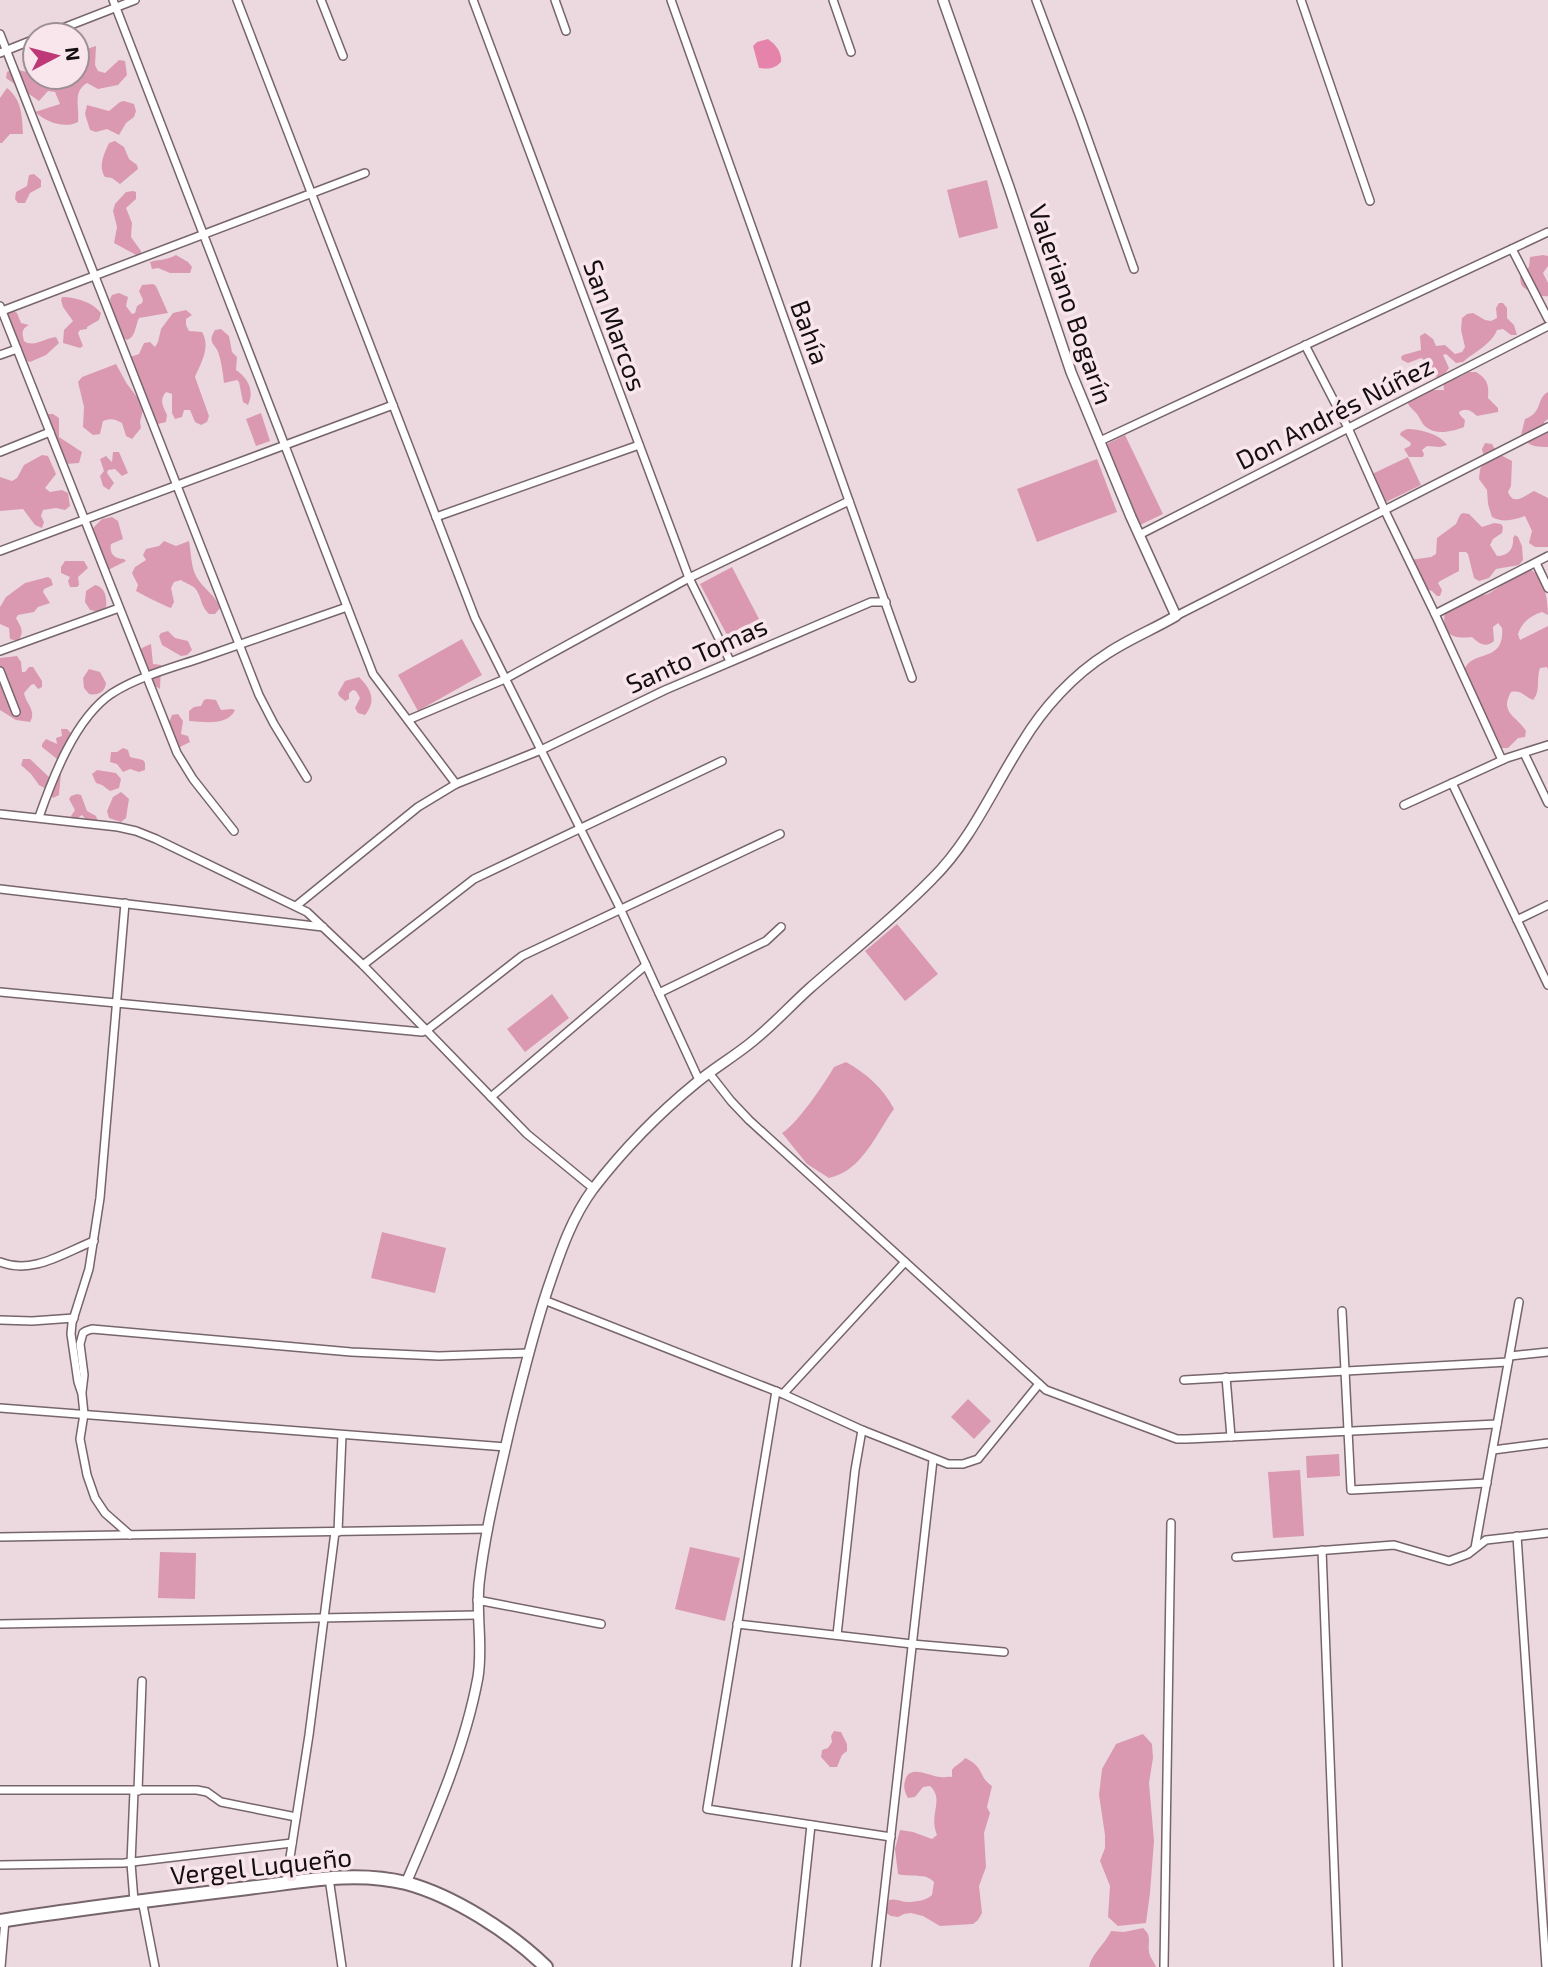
<svg xmlns="http://www.w3.org/2000/svg" width="1548" height="1967" font-family="'Exo 2',sans-serif">
  <style>
    .green { fill: #da99b1 }
    .water { fill: #e683aa }
    .lines { fill: none; stroke-linecap: round; stroke-linejoin: round }
    .minor-casing { stroke: #76656b; stroke-width: 10 }
    .tertiary-casing { stroke: #76656b; stroke-width: 12 }
    .primary-casing { stroke: #76656b; stroke-width: 16 }
    .minor { stroke: #fff; stroke-width: 7 }
    .tertiary { stroke: #fff; stroke-width: 9 }
    .primary { stroke: #fff; stroke-width: 12 }
    .labels { text-anchor: middle; dominant-baseline: central; stroke-width: 7; stroke-linejoin: round; paint-order: stroke }
    .street-label { font-size: 26px; fill: #140e10; stroke: #f9e6ed }
  </style>
  <rect width="100%" height="100%" fill="#ecd9df"/>
  <g class="green">
    <path d="M96,46L95,65L98,71L105,73L119,60L125,61L127,75L118,85L98,89L87,83C72,92 80,107 78,122C64,129 46,122 35,112L60,104L55,92L48,91L39,101L6,78L7,72L13,69L27,72L35,70V77H77V52Z"/>
    <path d="M7,88C22,100 22,116 23,134H10L2,143H0V98Z"/>
    <polygon points="124,101 134,104 136,111 134,117 126,123 119,135 107,129 96,132 90,130 85,114 87,105 109,111 120,102"/>
    <path d="M115,141L124,147L129,159L137,165L138,169L120,184L112,178L105,177C98,166 104,154 109,143Z"/>
    <polygon points="34,174 41,180 41,187 30,193 25,203 18,203 15,199 16,192 27,186 29,175"/>
    <polygon points="987,180 998,228 959,238 947,190"/>
    <polygon points="133,191 136,192 136,199 126,208 132,223 131,237 141,251 141,254 138,256 114,243 117,227 113,211 115,204 126,192"/>
    <path d="M176,255L188,262L192,267L190,273H170L158,268L152,269L150,262C160,259 164,261 176,255Z"/>
    <path d="M1543,255L1548,256V266L1543,273L1548,283V296C1540,297 1540,294 1533,292C1524,288 1521,289 1520,277L1529,267L1530,257Z"/>
    <path d="M153,284L156,286L168,313L139,318C135,326 136,337 127,340C113,330 113,315 110,299L112,295L119,293L128,297L126,306L132,314L135,313L137,306L142,303L143,300L139,291L142,285Z"/>
    <path d="M62,297C76,297 92,302 101,313L99,320L87,327V329L80,330L78,333L83,346L80,348L63,343L64,330L73,321L63,307L61,300Z"/>
    <path d="M1499,303H1503L1507,308V318L1514,325L1517,335H1511L1503,329L1497,330C1491,345 1474,352 1463,362L1456,363L1446,354L1443,355L1449,368L1443,376L1437,377L1430,374L1423,359L1421,358L1408,363L1402,360L1401,357L1403,355L1421,350L1420,336L1425,333L1433,339L1436,346L1445,345L1455,354L1462,352L1465,347L1461,330L1462,318L1467,314L1473,313L1485,320L1491,321L1497,318L1496,308Z"/>
    <path d="M11,309L17,313L21,323L29,325C21,329 22,333 24,341C34,348 45,338 56,337L59,343L46,355L30,362L27,361L22,350L10,333L5,311Z"/>
    <path d="M186,310L192,315L186,319V325L189,331L202,332C211,347 201,363 195,377L209,416L207,422L201,425L195,422L190,410H184L182,417L175,419L172,413V394L166,392C159,400 163,406 167,415L166,422L158,424L152,421L127,358L139,354L144,343L150,342L155,347L158,342L161,329L173,313Z"/>
    <path d="M221,329L229,336L232,352L237,357L236,370C248,378 255,391 248,405L243,402L239,382L237,380L224,383C224,379 221,360 219,355C217,344 206,344 215,330Z"/>
    <path d="M116,364L127,384L144,406L140,422L141,428L132,439L126,436L122,423C115,419 111,418 103,421L100,434L93,435L83,427L84,407L78,382L82,377Z"/>
    <path d="M1469,372H1476C1488,379 1489,386 1488,398L1498,408V412L1477,416C1472,411 1466,407 1459,412L1460,415L1465,420L1464,427C1453,431 1437,436 1426,427C1421,423 1420,417 1416,413C1411,407 1408,407 1407,399L1431,390H1444L1443,381L1457,378Z"/>
    <path d="M1548,392V419L1544,422V426L1548,429V447C1536,447 1528,447 1521,435L1525,419C1543,413 1536,398 1548,392Z"/>
    <polygon points="261,413 270,441 256,446 246,419"/>
    <polygon points="44,414 53,414 59,418 59,437 82,452 79,463 66,464 48,442 50,432"/>
    <path d="M1407,429C1420,429 1440,434 1447,445L1440,447L1427,446L1422,450L1424,454L1423,457H1409L1404,449L1410,446L1411,443L1400,435L1401,432Z"/>
    <polygon points="1125,435 1163,514 1140,525 1107,444"/>
    <path d="M1485,443L1492,444L1497,453L1512,461L1511,486L1508,492C1514,507 1525,495 1534,491L1548,498V547H1535L1529,543L1532,531L1525,516C1514,520 1502,523 1492,517L1488,504L1487,490L1479,479L1480,469L1485,462L1482,449Z"/>
    <polygon points="113,452 119,452 128,473 122,476 115,469 108,470 107,473 114,483 109,490 103,486 100,476 104,471 100,459 106,456 112,462"/>
    <polygon points="42,455 48,456 56,474 45,488 50,492 62,490 68,493 70,506 65,510 56,508 43,510 41,516 44,522 42,528 35,525 23,509 0,511 0,477 12,481 17,478 24,465"/>
    <polygon points="1408,457 1421,485 1386,502 1372,474"/>
    <polygon points="1097,459 1117,512 1037,542 1017,489"/>
    <path d="M1463,513L1469,514L1482,527L1494,523L1501,524L1503,527L1502,533L1493,539L1490,545L1497,556C1508,556 1514,549 1513,538L1515,535L1518,537L1522,546L1523,560L1519,565L1496,569L1489,578L1479,581L1474,578L1468,554L1466,552H1459V571L1440,581L1438,583L1442,590L1440,596H1437L1432,591L1422,588L1410,560L1431,557L1436,554L1437,538L1456,524L1460,515Z"/>
    <path d="M112,517L118,521L123,539L111,544C109,554 115,559 124,559L126,561L108,570L95,554L92,529L102,519Z"/>
    <path d="M164,541L176,546L189,541C191,551 191,567 196,576C202,588 216,595 220,608L215,614H209C201,607 202,599 197,591C194,585 186,584 181,580L174,582L171,588L174,602L171,608C167,607 139,593 136,591L138,585L132,573L135,567L146,560L143,555L146,549L159,546Z"/>
    <polygon points="65,561 84,561 88,568 78,577 79,585 77,587 70,587 68,581 70,577 61,573 61,567"/>
    <polygon points="732,567 759,619 727,635 700,584"/>
    <path d="M1525,569C1544,569 1548,600 1548,615L1542,612C1530,616 1522,622 1518,634L1520,640L1548,626V670L1547,667L1540,668C1536,679 1541,691 1533,700C1524,696 1521,690 1511,692C1499,713 1517,716 1526,731L1525,737L1518,738L1508,748H1501L1492,738L1464,672C1469,648 1505,665 1502,628L1498,623L1493,627L1494,641C1486,648 1479,644 1472,637C1447,640 1442,631 1445,607L1469,598L1488,594L1499,587L1508,578Z"/>
    <path d="M48,577L51,579L53,585L44,589L43,592L50,603L38,607L34,612L18,615L16,618C21,627 25,632 18,641L10,639L9,628L0,624V607L6,597L25,583Z"/>
    <path d="M95,585C105,587 107,597 106,607L100,612L90,610L85,602L86,591Z"/>
    <polygon points="168,631 175,638 188,641 192,650 187,655 181,656 162,645 159,636 161,633"/>
    <polygon points="462,639 482,675 418,711 398,675"/>
    <path d="M151,644L153,664L161,665L160,689L146,680C141,664 125,653 151,644Z"/>
    <path d="M17,656L21,662L22,672H25L29,667H33L42,681V687L38,689L34,684L31,685L24,693C26,704 37,711 30,722L16,720L0,710V658Z"/>
    <path d="M89,669L100,672L106,683C105,692 98,696 89,694L84,688L83,678Z"/>
    <path d="M359,677C371,689 377,701 365,715L358,713L355,708L360,698L356,691L353,690L349,693V699L345,701L339,696L338,693L345,681Z"/>
    <path d="M207,699L216,700L221,710L232,709L235,710C228,726 204,722 189,721V711L194,707L201,706L204,700Z"/>
    <polygon points="178,714 183,721 181,734 188,736 190,742 180,747 172,742 168,725 172,715"/>
    <polygon points="61,729 67,729 71,733 71,740 63,749 63,757 57,759 42,747 42,744 46,739 57,744 56,738 62,736"/>
    <polygon points="123,748 128,750 130,757 143,760 145,763 145,770 139,772 130,769 123,772 117,764 110,762 111,752 117,752"/>
    <polygon points="23,759 30,759 49,777 52,776 56,771 61,773 59,795 53,798 48,790 39,785 31,774 21,765"/>
    <polygon points="97,770 116,773 121,779 119,788 110,791 102,785 96,783 92,774"/>
    <polygon points="121,792 129,799 126,818 121,822 109,818 107,811 113,797"/>
    <polygon points="77,794 81,795 87,811 96,816 98,822 88,822 82,815 76,819 73,819 71,816 75,810 69,799 71,796"/>
    <polygon points="897,924 938,974 905,1001 865,951"/>
    <polygon points="552,994 569,1018 525,1052 507,1029"/>
    <path d="M846,1062C867,1074 883,1088 894,1109C876,1134 862,1171 829,1178L807,1164L782,1133C797,1124 825,1083 834,1067Z"/>
    <polygon points="382,1232 446,1248 435,1293 371,1278"/>
    <polygon points="968,1399 991,1421 974,1439 951,1417"/>
    <polygon points="1339,1454 1340,1476 1307,1478 1306,1456"/>
    <polygon points="1300,1470 1304,1536 1273,1538 1268,1472"/>
    <polygon points="690,1547 740,1558 725,1621 675,1609"/>
    <polygon points="160,1552 196,1553 195,1599 158,1598"/>
    <polygon points="834,1731 841,1732 847,1744 847,1751 842,1755 837,1767 830,1767 821,1757 822,1750 828,1748 832,1742 831,1736"/>
    <polygon points="1143,1734 1152,1744 1153,1758 1149,1783 1154,1841 1150,1893 1146,1923 1118,1926 1108,1917 1110,1886 1100,1861 1105,1848 1105,1835 1099,1795 1102,1769 1116,1744"/>
    <path d="M965,1758C985,1767 978,1777 992,1786L987,1807L990,1813L984,1833L986,1867L979,1886L982,1913L978,1920L973,1924L940,1926L923,1916L911,1913L904,1914L898,1917L891,1916L886,1913L889,1900C897,1898 901,1902 908,1902C916,1902 927,1900 932,1895L934,1882C925,1872 911,1878 898,1874L895,1849L900,1830L913,1832L932,1839L937,1835C928,1814 945,1800 930,1786L923,1787L915,1797L908,1798C905,1793 903,1787 905,1781C909,1763 930,1777 941,1777C944,1778 948,1776 952,1777V1770C956,1764 961,1764 965,1758Z"/>
    <path d="M1143,1928C1152,1936 1148,1941 1149,1951C1149,1956 1154,1962 1156,1967H1089C1092,1953 1105,1944 1111,1931L1124,1932Z"/>
  </g>
  <path class="water" d="M768,39C776,45 782,52 781,62C774,69 769,69 759,68L753,46L757,42Z"/>
  <g class="lines">
    <g class="minor-casing">
      <g id="minor">
        <polyline points="113,0 373,674 456,784"/>
        <polyline points="237,0 475,618 618,904 699,1080"/>
        <polyline points="321,0 343,56"/>
        <polyline points="473,0 689,578 730,661"/>
        <polyline points="555,0 566,31"/>
        <polyline points="671,0 912,678"/>
        <polyline points="833,0 851,52"/>
        <polyline points="1036,0 1080,117 1134,269"/>
        <polyline points="1301,0 1370,201"/>
        <polyline points="0,34 259,695 274,724 307,778"/>
        <polyline points="45,35 135,0"/>
        <polyline points="0,53 35,39"/>
        <polyline points="1512,249 1548,319"/>
        <polyline points="0,306 177,753 193,779 234,831"/>
        <polyline points="2,311 365,173"/>
        <polyline points="1305,345 1348,428 1385,511 1435,614 1502,760"/>
        <polyline points="0,355 17,349"/>
        <polyline points="1100,441 1548,232"/>
        <polyline points="0,452 50,432"/>
        <polyline points="436,517 639,445"/>
        <polyline points="1139,535 1548,326"/>
        <polyline points="0,551 393,405"/>
        <polyline points="1536,563 1548,588"/>
        <polyline points="1435,614 1548,556"/>
        <polyline points="1176,616 1548,427"/>
        <polyline points="0,651 119,608"/>
        <polyline points="0,671 16,712"/>
        <polyline points="408,720 505,679 689,578 849,501"/>
        <polyline points="1524,753 1548,803"/>
        <polyline points="1452,783 1548,985"/>
        <polyline points="1404,805 1507,758 1548,745"/>
        <polyline points="0,814 118,827 136,831 156,839 307,912 363,965 527,1134 594,1189"/>
        <path d="M39,817C53,777 75,719 111,694C137,677 171,668 201,658C249,641 298,624 347,607"/>
        <polyline points="0,889 323,927"/>
        <polyline points="125,903 100,1198 89,1269 72,1323 71,1334 78,1382 82,1394 84,1414 80,1439 87,1475 95,1498 105,1513 130,1535"/>
        <polyline points="296,906 418,807 456,784 541,750 665,690 871,602 886,602"/>
        <polyline points="1517,920 1548,905"/>
        <polyline points="363,965 474,879 722,761"/>
        <polyline points="0,992 422,1032 427,1030 522,956 780,834"/>
        <polyline points="659,993 766,941 781,927"/>
        <polyline points="709,1073 731,1101 749,1120 1046,1390 1177,1439 1187,1439 1497,1424"/>
        <polyline points="491,1097 646,965"/>
        <path d="M0,1262C33,1275 63,1253 94,1241"/>
        <polyline points="544,1300 783,1394 862,1430 948,1464 963,1464 978,1459 1039,1384"/>
        <polyline points="1342,1311 1351,1490 1487,1483"/>
        <polyline points="0,1320 32,1321 74,1318"/>
        <polyline points="1510,1356 1548,1352"/>
        <polyline points="1226,1377 1231,1437"/>
        <polyline points="1184,1380 1508,1362"/>
        <polyline points="776,1391 707,1809 891,1837"/>
        <polyline points="82,1392 84,1375 80,1344 83,1333 86,1331 92,1329 351,1352 439,1356 528,1353"/>
        <polyline points="783,1394 905,1262"/>
        <polyline points="0,1408 506,1447"/>
        <polyline points="1493,1450 1548,1443"/>
        <polyline points="338,1532 342,1435"/>
        <polyline points="1517,1536 1546,1967"/>
        <polyline points="0,1537 488,1529"/>
        <polyline points="1475,1548 1519,1302"/>
        <polyline points="1322,1550 1338,1967"/>
        <polyline points="1236,1557 1394,1545 1449,1561 1468,1554 1486,1540 1548,1533"/>
        <polyline points="477,1600 601,1624"/>
        <polyline points="0,1624 477,1615"/>
        <polyline points="737,1624 912,1644 1004,1652"/>
        <polyline points="837,1635 855,1470 862,1430"/>
        <polyline points="0,1790 197,1790 207,1792 221,1802 296,1817"/>
        <polyline points="134,1791 131,1863 134,1901"/>
        <polyline points="138,1791 142,1681"/>
        <polyline points="0,1865 124,1863 292,1843"/>
        <polyline points="329,1878 342,1967"/>
        <polyline points="286,1883 309,1735 335,1532"/>
        <polyline points="142,1900 155,1967"/>
        <polyline points="1,1967 5,1920"/>
        <polyline points="796,1967 811,1825"/>
        <polyline points="876,1967 933,1460"/>
        <polyline points="1164,1967 1171,1523"/>
      </g>
    </g>
    <g class="tertiary-casing">
      <path id="tertiary" d="M406,1883C434,1818 465,1748 478,1677C483,1646 476,1615 479,1584C485,1530 499,1476 511,1423C522,1378 533,1333 548,1288C560,1253 571,1219 593,1189C623,1150 658,1114 696,1083C714,1068 735,1056 753,1041C773,1025 790,1006 810,988C851,952 894,918 932,879C971,841 993,788 1022,743C1043,708 1073,675 1108,653C1129,639 1154,629 1176,616L1131,517L1071,372L1009,187L943,0"/>
    </g>
    <g class="primary-casing">
      <path id="primary" d="M0,1921C82,1908 165,1898 248,1888C300,1882 354,1870 406,1883C454,1896 510,1932 546,1967"/>
    </g>
    <use href="#minor" class="minor"/>
    <use href="#tertiary" class="tertiary"/>
    <use href="#primary" class="primary"/>
  </g>
  <g class="labels">
    <g class="street-label">
      <text transform="translate(1072 304) rotate(71)">Valeriano Bogarín</text>
      <text transform="translate(616 325) rotate(70)">San Marcos</text>
      <text transform="translate(811 332) rotate(70)">Bahía</text>
      <text transform="translate(1334 412) rotate(-27)">Don Andrés Núñez</text>
      <text transform="translate(696 654) rotate(-24)">Santo Tomas</text>
      <text transform="translate(261 1865) rotate(-6)">Vergel Luqueño</text>
    </g>
  </g>
  <g transform="translate(56 56) rotate(83)"><circle r="33" fill="#f9e6ed" stroke="#9d9095" stroke-width="2"/>
  <path d="M0-5L12 26L0 18L-12 26Z" fill="#be3878"/>
  <text y="-10" font-size="19" font-weight="bold" text-anchor="middle" fill="#140e10">N</text>
  </g>
</svg>
